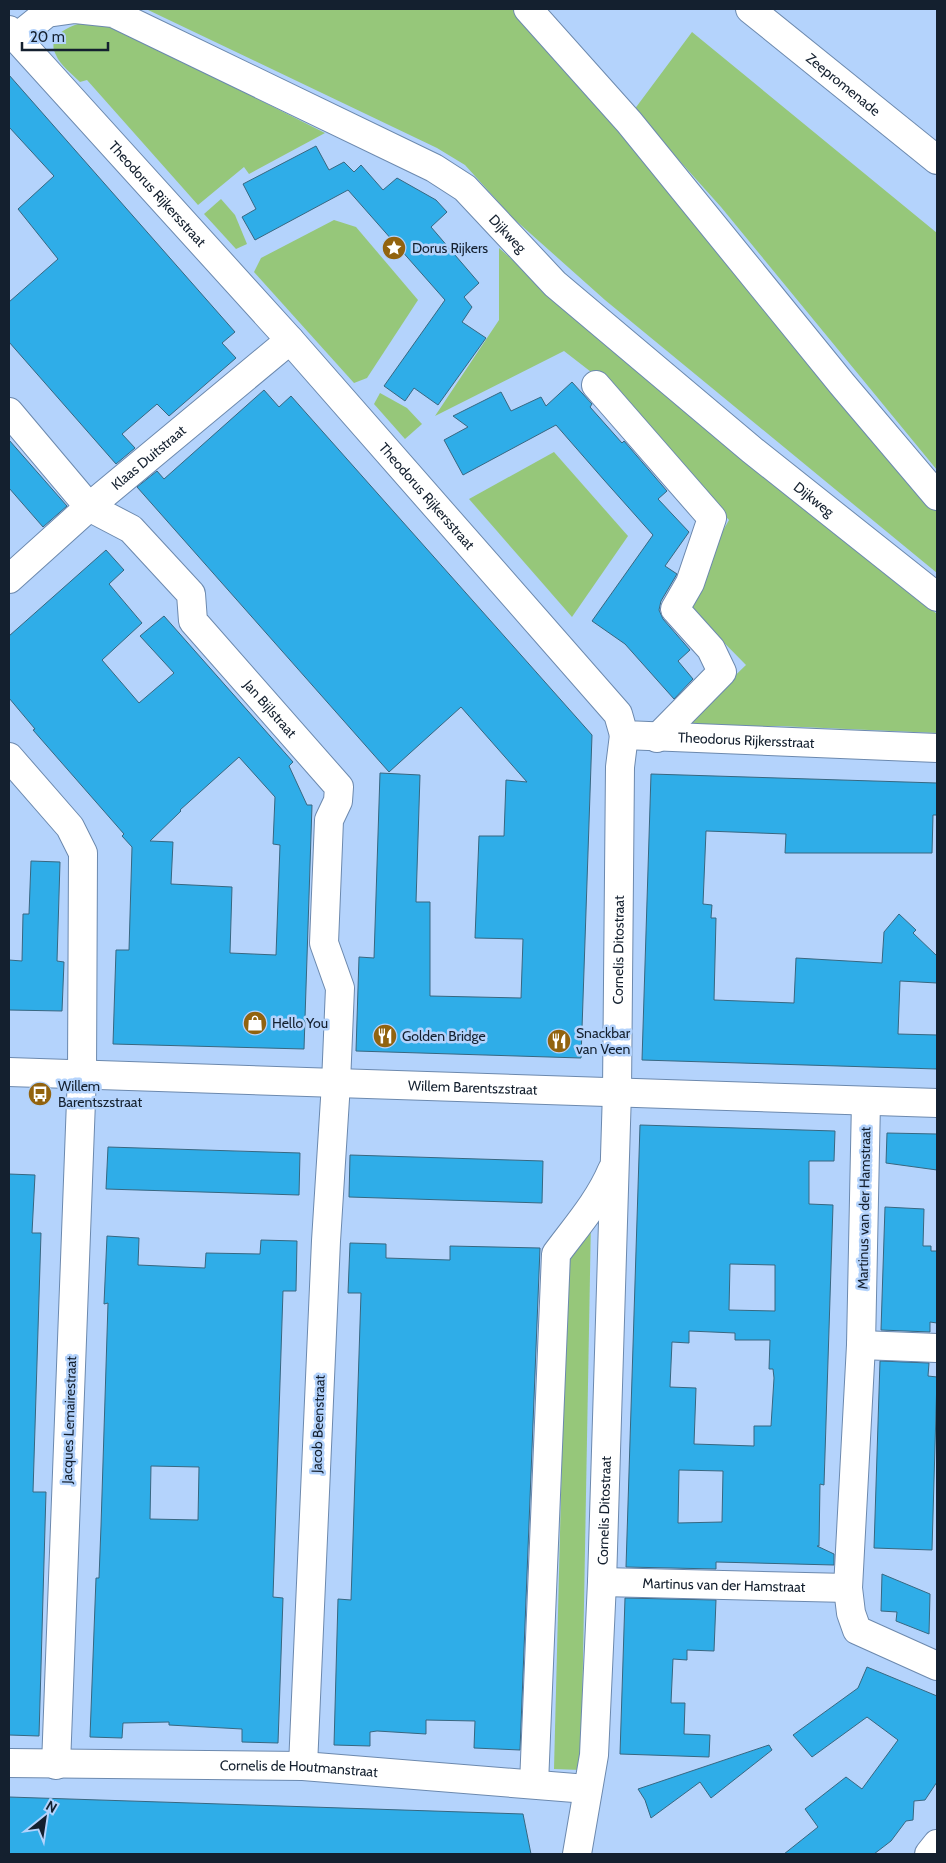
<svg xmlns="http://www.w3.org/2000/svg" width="946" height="1863" font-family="Cabin,sans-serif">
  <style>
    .green { fill: #96c77a }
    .building { fill: #2fade8; stroke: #386781; fill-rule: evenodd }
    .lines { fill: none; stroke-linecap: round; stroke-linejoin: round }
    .minor-casing { stroke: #6c89ae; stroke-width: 30 }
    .minor { stroke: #fff; stroke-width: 28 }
    .labels { text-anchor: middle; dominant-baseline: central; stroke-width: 5; stroke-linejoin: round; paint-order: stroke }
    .street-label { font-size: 14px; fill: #14202f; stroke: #b4d3fc }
    .poi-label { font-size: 14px; fill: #14202f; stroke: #b4d3fc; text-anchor: start }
  </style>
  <rect width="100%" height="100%" fill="#b4d3fc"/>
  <g class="green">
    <polygon points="146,9 518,9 657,169 937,511 937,573 605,300 513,218 465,165 437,148"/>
    <path d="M81,23L110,25L325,133L249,174L244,167L198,205L87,80L80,82C72,74 60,65 56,55C46,37 67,27 81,23Z"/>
    <polygon points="692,32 937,233 937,470 721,207 634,110"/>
    <polygon points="221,199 235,215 247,244 236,249 204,214"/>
    <polygon points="334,220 356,227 418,300 367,378 354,383 254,272 261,258"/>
    <polygon points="499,248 611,346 937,614 937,733 779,726 683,726 746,665 683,601 729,520 604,382 564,351 435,416 499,320"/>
    <polygon points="380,393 407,408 422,424 405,439 374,404"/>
    <polygon points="554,452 628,536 572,617 469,499"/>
    <polygon points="591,1219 581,1770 554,1769 567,1258"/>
  </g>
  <g class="building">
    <polygon points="9,75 235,332 222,343 236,358 169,416 157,404 122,434 135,448 116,464 9,342 9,302 58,259 18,209 54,176 9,127"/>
    <polygon points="316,146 329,170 344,162 354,172 361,165 383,190 397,178 436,200 447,212 431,227 479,283 464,297 472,307 462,322 486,338 438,405 414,388 405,401 384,386 445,300 348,190 255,240 242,217 256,209 243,184"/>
    <polygon points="572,382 592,404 590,407 622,443 624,441 667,491 658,499 689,532 665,566 677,574 661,601 659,610 663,619 690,650 678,661 693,679 674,699 625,644 592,621 653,535 604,480 556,425 463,475 444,440 468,427 453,416 501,392 511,411 541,397 546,406"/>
    <polygon points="264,390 279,407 291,396 592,735 581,1058 356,1051 359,957 374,958 380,773 420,775 416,902 430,902 430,996 521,998 523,939 475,938 479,836 504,836 506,780 527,782 461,707 389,772 137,487 157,471 164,479"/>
    <polygon points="9,440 67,506 43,527 9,488"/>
    <path d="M106,550L124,570L109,584L142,623L102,660L139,703L174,673L140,636L164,616L293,762L289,766L307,805H312L304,1049L113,1044L116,950H129L132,847L122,836L124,834L33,730L35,729L9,698V636ZM239,757L275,797L273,844L280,845L276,955L230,953L232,887L171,884L173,842L150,841L181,811L180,810Z"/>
    <polygon points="651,774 937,783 937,815 933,815 932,853 785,853 786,834 706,831 703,904 712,905 711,918 716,918 714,1000 794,1003 796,958 882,963 884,932 899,914 916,930 913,933 937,956 937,983 900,981 898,1034 937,1035 937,1069 642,1060"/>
    <polygon points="31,861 60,862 57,961 64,962 62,1011 9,1010 9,960 22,961 23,914 29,914"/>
    <path d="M640,1125L835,1131L834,1161H809V1204L833,1205L824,1485L820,1484L819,1546H817L834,1554V1565L716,1562V1569L626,1567ZM730,1264L775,1265V1311L729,1310ZM689,1331L735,1333V1340H770L769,1369H773L774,1378L771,1426H754V1446L694,1444L696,1388L670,1387L672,1342L689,1343ZM679,1470L723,1471L722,1522L678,1523Z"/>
    <polygon points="887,1133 937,1134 937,1170 886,1163"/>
    <polygon points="108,1147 300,1153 299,1195 106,1189"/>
    <polygon points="350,1155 543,1161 542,1203 349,1197"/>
    <polygon points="9,1174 35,1175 32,1233 41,1233 33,1492 46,1492 39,1736 9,1735"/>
    <polygon points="885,1207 924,1209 923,1246 931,1246 931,1251 937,1251 937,1323 930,1322 930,1332 881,1330"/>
    <path d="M107,1236L139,1238L138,1265L205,1268L206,1253L260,1254L261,1240L297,1241L296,1291H283L273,1597L283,1598L278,1743L242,1742V1729L169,1725V1722L123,1723L122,1738L90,1737L96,1578H99L101,1526L108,1303L104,1304ZM151,1466L199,1467L198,1520L150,1519Z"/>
    <polygon points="350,1243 386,1244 386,1258 450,1260 450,1246 540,1248 520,1750 474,1748 475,1721 426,1720 426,1734 377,1731 370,1732 370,1746 334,1745 338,1599 351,1600 356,1447 361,1293 348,1293"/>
    <polygon points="880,1361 929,1363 928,1376 937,1377 932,1550 874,1548"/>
    <polygon points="882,1574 930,1594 929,1634 896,1621 897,1612 881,1611"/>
    <polygon points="625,1598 716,1600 714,1651 687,1650 687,1660 673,1659 671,1703 685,1703 684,1734 710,1735 709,1757 620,1754"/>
    <polygon points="867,1667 937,1696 937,1782 925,1800 914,1801 913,1820 906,1821 891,1841 874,1854 784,1854 818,1827 805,1809 846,1777 862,1789 898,1740 867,1717 812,1757 793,1735 858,1688"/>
    <polygon points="769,1745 772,1750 711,1798 700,1782 651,1818 645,1800 638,1789"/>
    <polygon points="9,1797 523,1814 531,1854 9,1854"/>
  </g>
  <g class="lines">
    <g class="minor-casing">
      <g id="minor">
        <polyline points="528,9 629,122 842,384 937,496"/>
        <path id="s1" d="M750,9L937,160"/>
        <path id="s2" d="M9,30L290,340L618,714L624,735L937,748"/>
        <path id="s3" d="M16,38L47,13L75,9L113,13L434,168L465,188L555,284L752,450L937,597"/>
        <polyline points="596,385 712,518 690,583 675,609 711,649 722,672 657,738"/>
        <path id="s4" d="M9,412L89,507L131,529L191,594L193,621L339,787L338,801L329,820L324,943L340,988L336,1083L326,1241L303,1766"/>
        <path id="s5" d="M9,579L89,507L290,340"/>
        <polyline points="9,757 70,827 83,853 82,1074 56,1765"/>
        <path id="s6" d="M9,1072L937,1103"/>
        <polyline points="866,1101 861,1345 848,1588 851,1613 857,1630 937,1666"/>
        <polyline points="861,1345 937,1348"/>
        <path id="s7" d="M602,1582L848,1588"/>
        <path id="s8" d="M9,1763L303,1766L587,1789"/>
        <path d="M534,1784L556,1254C576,1227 599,1201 612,1170"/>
        <path id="s9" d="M577,1854L594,1755L602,1582L617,1091L620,767L624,735"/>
        <polyline points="929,1854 937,1844"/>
      </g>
    </g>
    <use href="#minor" class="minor"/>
  </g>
  <defs>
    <g id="sight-disc" transform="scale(1.25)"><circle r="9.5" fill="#92630f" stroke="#b4d3fc"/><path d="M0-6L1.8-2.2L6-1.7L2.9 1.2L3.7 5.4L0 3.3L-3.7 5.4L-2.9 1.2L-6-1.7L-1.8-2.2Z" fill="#fff"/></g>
    <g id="shop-disc" transform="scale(1.25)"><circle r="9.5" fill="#92630f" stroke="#b4d3fc"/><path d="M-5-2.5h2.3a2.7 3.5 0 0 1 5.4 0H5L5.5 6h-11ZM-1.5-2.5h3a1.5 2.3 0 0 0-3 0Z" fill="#fff"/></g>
    <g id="restaurant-disc" transform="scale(1.25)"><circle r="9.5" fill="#92630f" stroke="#b4d3fc"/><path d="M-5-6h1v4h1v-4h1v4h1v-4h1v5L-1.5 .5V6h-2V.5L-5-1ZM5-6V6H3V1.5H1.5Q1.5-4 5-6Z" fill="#fff"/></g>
    <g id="bus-disc" transform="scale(1.25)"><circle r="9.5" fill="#92630f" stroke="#b4d3fc"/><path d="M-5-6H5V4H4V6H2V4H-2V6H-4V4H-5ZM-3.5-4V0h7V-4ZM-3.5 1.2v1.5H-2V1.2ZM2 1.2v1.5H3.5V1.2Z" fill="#fff"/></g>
  </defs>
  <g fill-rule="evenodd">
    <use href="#sight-disc" x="394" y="248"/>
    <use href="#shop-disc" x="255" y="1023"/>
    <use href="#restaurant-disc" x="385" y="1036"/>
    <use href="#restaurant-disc" x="559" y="1041"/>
    <use href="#bus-disc" x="40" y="1094"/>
  </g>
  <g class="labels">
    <g class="street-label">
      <text stroke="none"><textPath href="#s1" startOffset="120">Zeepromenade</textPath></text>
      <text stroke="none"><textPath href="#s2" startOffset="221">Theodorus Rijkersstraat</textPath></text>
      <text stroke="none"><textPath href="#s3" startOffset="562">Dijkweg</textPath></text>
      <text stroke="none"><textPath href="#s5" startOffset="185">Klaas Duitstraat</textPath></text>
      <text stroke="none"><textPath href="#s2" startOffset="626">Theodorus Rijkersstraat</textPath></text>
      <text stroke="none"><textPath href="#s3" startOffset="968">Dijkweg</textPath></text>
      <text stroke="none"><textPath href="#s4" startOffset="404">Jan Bijlstraat</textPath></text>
      <text stroke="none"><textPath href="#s2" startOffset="1060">Theodorus Rijkersstraat</textPath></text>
      <text stroke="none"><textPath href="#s9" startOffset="906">Cornelis Ditostraat</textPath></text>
      <text stroke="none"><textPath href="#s6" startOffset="464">Willem Barentszstraat</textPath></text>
      <text transform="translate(864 1208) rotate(-89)">Martinus van der Hamstraat</text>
      <text transform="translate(69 1420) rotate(-88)">Jacques Lemairestraat</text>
      <text transform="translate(318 1424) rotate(-88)">Jacob Beenstraat</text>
      <text stroke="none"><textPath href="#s9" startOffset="345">Cornelis Ditostraat</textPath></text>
      <text stroke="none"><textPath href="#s7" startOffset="122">Martinus van der Hamstraat</textPath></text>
      <text stroke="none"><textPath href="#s8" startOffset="290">Cornelis de Houtmanstraat</textPath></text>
    </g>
    <g class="poi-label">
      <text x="412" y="248">Dorus Rijkers</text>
      <text x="272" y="1023">Hello You</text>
      <text x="576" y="1033">Snackbar<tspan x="576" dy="16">van Veen</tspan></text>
      <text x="402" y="1036">Golden Bridge</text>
      <text x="58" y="1086">Willem<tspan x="58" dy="16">Barentszstraat</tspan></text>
    </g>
  </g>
  <rect width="946" height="1863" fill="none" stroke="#14202f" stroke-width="20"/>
  <g transform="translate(45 1818) rotate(30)" stroke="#b4d3fc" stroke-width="4" paint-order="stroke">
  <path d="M0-4L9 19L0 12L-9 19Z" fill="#14202f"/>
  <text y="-8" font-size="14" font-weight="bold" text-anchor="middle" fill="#14202f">N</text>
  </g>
  <path d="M22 42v8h86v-8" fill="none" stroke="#14202f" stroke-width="2.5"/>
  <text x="30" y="42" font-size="15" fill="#14202f" stroke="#b4d3fc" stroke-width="4" paint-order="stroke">20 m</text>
</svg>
